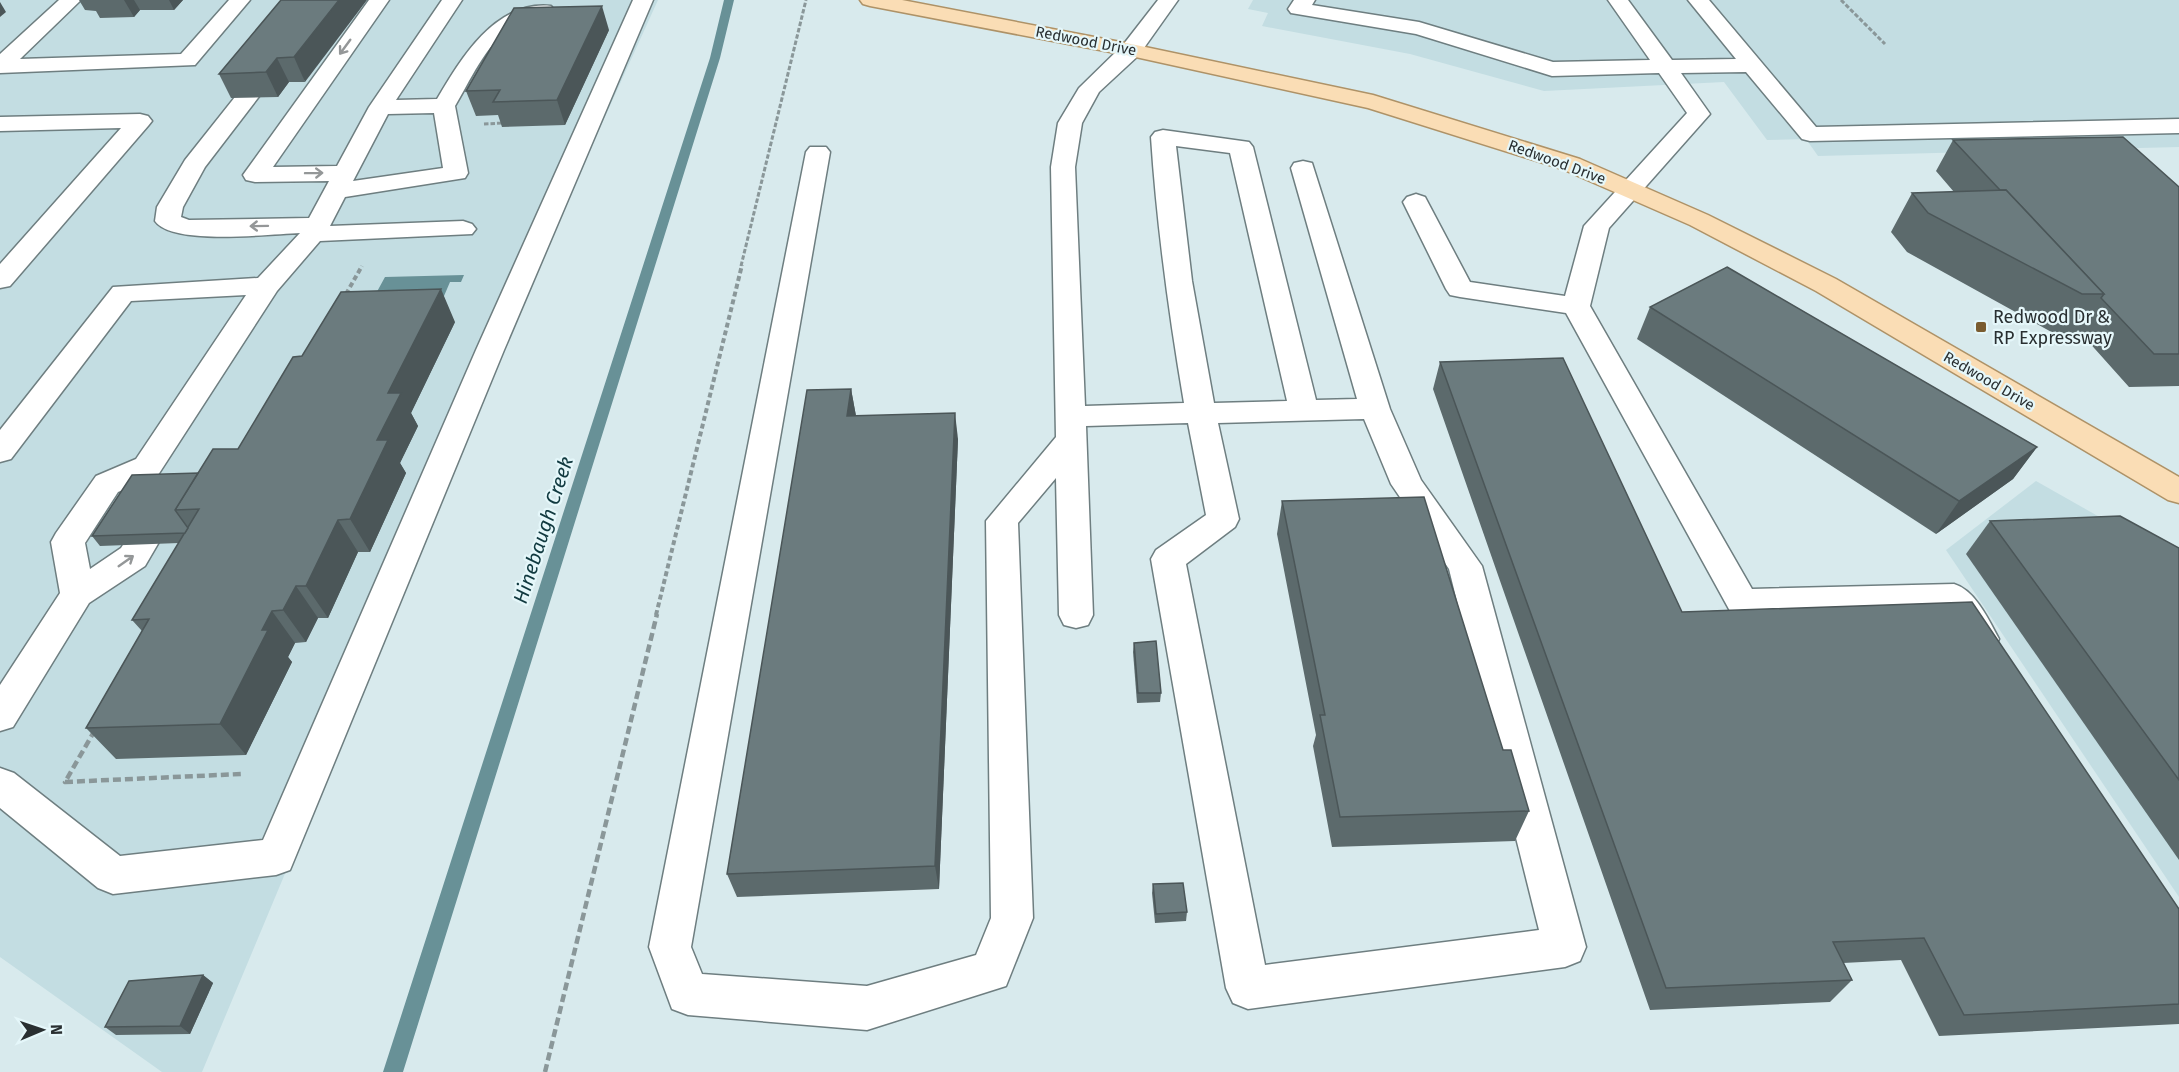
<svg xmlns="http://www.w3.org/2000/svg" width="2179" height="1072" font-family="'Fira Sans',sans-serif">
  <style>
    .built { fill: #c3dde2 }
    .water { fill: #689197 }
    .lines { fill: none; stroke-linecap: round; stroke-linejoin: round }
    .stream { fill: #689197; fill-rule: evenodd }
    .minor-casing { stroke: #6e7e80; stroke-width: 3 }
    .major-casing { stroke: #ae9267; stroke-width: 3 }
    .path-far2 { stroke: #8a9799; stroke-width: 3; stroke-dasharray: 4.5 2; stroke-linecap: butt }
    .path-far1 { stroke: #8a9799; stroke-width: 4; stroke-dasharray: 5 3; stroke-linecap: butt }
    .path { stroke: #8a9799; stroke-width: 4.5; stroke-dasharray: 8 4; stroke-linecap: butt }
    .minor { fill: #fff; fill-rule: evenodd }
    .major { fill: #faddb5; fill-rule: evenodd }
    .wall { fill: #5c6a6c }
    .shaded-wall { fill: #4b5658 }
    .building { fill: #6b7b7e; stroke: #4b5658; stroke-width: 1.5 }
    .oneway { stroke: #949798 }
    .poi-dot { fill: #7a5c30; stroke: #e5f7fa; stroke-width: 2 }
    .labels { text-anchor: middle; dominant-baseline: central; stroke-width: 4.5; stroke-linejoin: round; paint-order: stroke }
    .far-street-label { font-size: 15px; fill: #292f31; stroke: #e5f7fa }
    .poi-label { font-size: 18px; fill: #292f31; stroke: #e5f7fa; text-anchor: start }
    .water-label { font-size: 20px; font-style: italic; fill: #10393f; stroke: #e5f7fa }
  </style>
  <rect width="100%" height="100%" fill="#d8eaed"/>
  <g class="built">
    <polygon points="0,0 658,0 560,216 202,1072 162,1072 0,957"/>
    <polygon points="1253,0 2179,0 2179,147 1818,156 1806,139 1767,140 1724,82 1544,91 1410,54 1262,26 1268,13 1248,9"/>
    <polygon points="2036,481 2179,562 2179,897 1946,550"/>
  </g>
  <polygon class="water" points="464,275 461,282 450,282 444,296 373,299 385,277"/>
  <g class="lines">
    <polygon class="stream" points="724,0 734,0 720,58 403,1072 383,1072 710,58"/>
    <g class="minor-casing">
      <g id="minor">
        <polygon points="59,0 81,0 20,59 181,54 229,0 250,0 195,65 0,73 0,54"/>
        <path d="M312,0H333L205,167L183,207L181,217L189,220L309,218L329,181L255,182L246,180L243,175L369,0H389L273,167L337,166L369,107L442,0H462L396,100L437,99C460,60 495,0 551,6L554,10L551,14C544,16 536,16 528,18C492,30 473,76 455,106L468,173L465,178L345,197L330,226L463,221L472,224L476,229L472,234L320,241L277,291L158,475L118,492L85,543L90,569L121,548L153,498L164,494L175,498L180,506L145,566L89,603L13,727L0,731V685L60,593L51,542L56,533L96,476L136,459L246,295L131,301L11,459L0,462V430L113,287L258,278L300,233C270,234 172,246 155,221L157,207L185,160ZM434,113L443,168L353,181L388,114Z"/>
        <polygon points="633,0 653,0 504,350 290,870 276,875 113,894 98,888 0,808 0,768 14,773 120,856 263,840 476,350"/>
        <path d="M1158,0H1178L1139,55L1099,92L1082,123L1075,167L1085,406L1184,403C1169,315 1157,227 1151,137L1155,132L1163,130L1249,142L1253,147L1316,400L1357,399L1291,168L1294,163L1303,161L1312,163L1390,409L1421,480L1482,566L1586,947L1580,961L1565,967L1248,1009L1233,1003L1226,988L1151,559L1156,550L1206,515L1188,423L1086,426L1093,615L1088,625L1076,628L1064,625L1059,615L1056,478L1018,523L1033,918L1006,986L867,1030L688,1015L672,1009L649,947L806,152L810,147H826L830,152L691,947L702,974L867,986L976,955L991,918L986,521L1056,437L1051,167L1058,123L1079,88L1123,45ZM1176,146L1230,153L1287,401L1214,403L1192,281ZM1364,419L1391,484L1449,569L1539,930L1265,965L1186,564L1235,527L1239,519L1218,423Z"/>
        <path d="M1294,0H1315L1312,5L1419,22L1553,62L1650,60L1608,0H1628L1672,60L1736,59L1688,0H1709L1816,127L2179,119V133L1810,141L1802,139L1746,72L1681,73L1710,114L1609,228L1590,306L1752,589L1954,584C1975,590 1989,620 1999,639L1994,649C1964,658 1958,632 1944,610L1742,615L1730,611L1566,313L1460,297L1450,295L1446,289L1403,202L1407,197L1416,194L1425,197L1470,282L1565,296L1584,226L1687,113L1659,73L1552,76L1416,34L1291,13L1288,9Z"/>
        <polygon points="140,114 148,116 152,121 148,126 10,286 0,288 0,264 121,128 0,131 0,117"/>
      </g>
    </g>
    <g class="major-casing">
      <polygon id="major" points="860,0 902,0 1131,44 1373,95 1580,159 1708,215 1836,279 2179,477 2179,503 2168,500 1816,291 1690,225 1562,169 1368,108 1131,56 870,6 863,4"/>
    </g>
    <g class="path-far2">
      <polyline points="1841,0 1885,44"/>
      <polyline points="484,124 504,123"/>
      <polyline points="741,266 806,0"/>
    </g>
    <g class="path-far1">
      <polyline points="346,294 362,266"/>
      <polyline points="656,615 742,265"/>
    </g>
    <g class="path">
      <polyline points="95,730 65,782 241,774"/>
      <polyline points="545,1072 657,614"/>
    </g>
    <use href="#minor" class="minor"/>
    <use href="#major" class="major"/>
  </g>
  <g class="wall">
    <polygon points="79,0 183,0 174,10 140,10 134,17 100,18 96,11 85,10"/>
    <polygon points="281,0 305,82 289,82 278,97 231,98 219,74"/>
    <polygon points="609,30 565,125 502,127 498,115 476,116 466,91"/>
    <polygon points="1953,140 2179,187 2179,386 2129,387 2078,330 2076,333 2055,334 1907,252 1891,232 1912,193 1954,192 1936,171"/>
    <polygon points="1650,307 2037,447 2013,479 1936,534 1637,339"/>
    <polygon points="455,322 411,413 418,426 400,463 406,473 370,552 358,552 328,618 318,618 306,642 295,643 288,657 292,662 246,755 116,759 86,728 142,631 132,620 179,543 100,546 92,536 238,449 302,356"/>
    <polygon points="1440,362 1682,612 2179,909 2179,1024 1939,1036 1901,960 1843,963 1852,980 1830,1002 1650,1010 1433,389"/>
    <polygon points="851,389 856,416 958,439 939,889 737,897 727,874"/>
    <polygon points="1282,501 1503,750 1529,811 1515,841 1332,847 1313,746 1316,735 1277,534"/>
    <polygon points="1990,521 2179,548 2179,860 1966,554"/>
    <polygon points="1134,643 1161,693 1160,702 1137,703 1133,652"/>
    <polygon points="1153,884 1187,912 1186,921 1155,923 1152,893"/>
    <polygon points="203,975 213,983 190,1034 116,1035 105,1027"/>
  </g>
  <g class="shaded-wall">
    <polygon points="124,0 134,0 140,10 134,17"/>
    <polygon points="169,0 183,0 174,10"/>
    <polygon points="339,0 367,0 305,82 294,57"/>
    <polygon points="0,2 6,12 0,17"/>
    <polygon points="602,6 609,30 565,125 557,100"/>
    <polygon points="277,58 289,82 278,97 266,72"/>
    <polygon points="441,289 455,322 411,413 418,426 400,463 406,473 370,552 350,519 377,440 388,393"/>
    <polygon points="851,389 856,416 847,416"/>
    <polygon points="955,413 958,439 939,889 935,866"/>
    <polygon points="2037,447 2013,479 1936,534 1959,501"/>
    <polygon points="338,520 358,552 328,618 306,586"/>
    <polygon points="296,586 318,618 306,642 283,610"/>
    <polygon points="272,611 295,643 288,657 292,662 246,755 220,724 262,630"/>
    <polygon points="203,975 213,983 190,1034 180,1026"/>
  </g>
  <g class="building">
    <polygon points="281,0 339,0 294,57 277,58 266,72 219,74"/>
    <polygon points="602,6 557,100 493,102 500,90 466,91 514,8"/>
    <polygon points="2123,137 2179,187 2179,354 2154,354 2101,298 2104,294 2006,190 2000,190 1953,140"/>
    <polygon points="2006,190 2104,294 2082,294 1928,213 1912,193"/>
    <polygon points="1727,267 2037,447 1959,501 1650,307"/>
    <polygon points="441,289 388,393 401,393 377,440 388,440 350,519 338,520 306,586 296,586 283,610 272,611 262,630 268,630 220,724 86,728 149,619 132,620 199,509 175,510 213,449 238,449 293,357 302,356 341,292"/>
    <polygon points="1563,358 1682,612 1972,602 2179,909 2179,1004 1964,1015 1924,938 1833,942 1852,980 1666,988 1440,362"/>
    <polygon points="851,389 847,416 955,413 935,866 727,874 807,390"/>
    <polygon points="198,473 175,510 188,528 185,533 92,536 132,475"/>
    <polygon points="1424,497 1503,750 1511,750 1529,811 1340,817 1320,715 1325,715 1282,501"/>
    <polygon points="2120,516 2179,548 2179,780 1990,521"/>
    <polygon points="1156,641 1161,693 1138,693 1134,643"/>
    <polygon points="1183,883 1187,912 1156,914 1153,884"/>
    <polygon points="203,975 180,1026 105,1027 129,981"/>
  </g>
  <defs><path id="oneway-shaft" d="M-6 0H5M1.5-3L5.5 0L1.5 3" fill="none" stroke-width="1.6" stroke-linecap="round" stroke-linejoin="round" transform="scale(1.5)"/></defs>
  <g class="oneway">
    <use href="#oneway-shaft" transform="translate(345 47) rotate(126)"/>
    <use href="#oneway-shaft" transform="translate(314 173) rotate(-1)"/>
    <use href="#oneway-shaft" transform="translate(259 226) rotate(179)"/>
    <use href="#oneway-shaft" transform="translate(126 561) rotate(-35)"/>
  </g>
  <rect class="poi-dot" x="1975" y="321" width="12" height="12" rx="3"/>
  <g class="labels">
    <g class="far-street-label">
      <text transform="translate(1086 41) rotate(11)">Redwood Drive</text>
      <text transform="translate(1557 162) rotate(20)">Redwood Drive</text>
      <text transform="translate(1989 381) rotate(30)">Redwood Drive</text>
    </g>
    <g class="poi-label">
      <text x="1993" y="317">Redwood Dr &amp;<tspan x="1993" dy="21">RP Expressway</tspan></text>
    </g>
    <g class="water-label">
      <text transform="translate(543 530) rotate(-72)">Hinebaugh Creek</text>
    </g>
  </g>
  <g transform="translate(42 1030) rotate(88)" stroke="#e5f7fa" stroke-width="4.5" paint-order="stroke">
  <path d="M0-4.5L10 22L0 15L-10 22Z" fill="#292f31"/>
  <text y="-9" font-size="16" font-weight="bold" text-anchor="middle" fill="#292f31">N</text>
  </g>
</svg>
